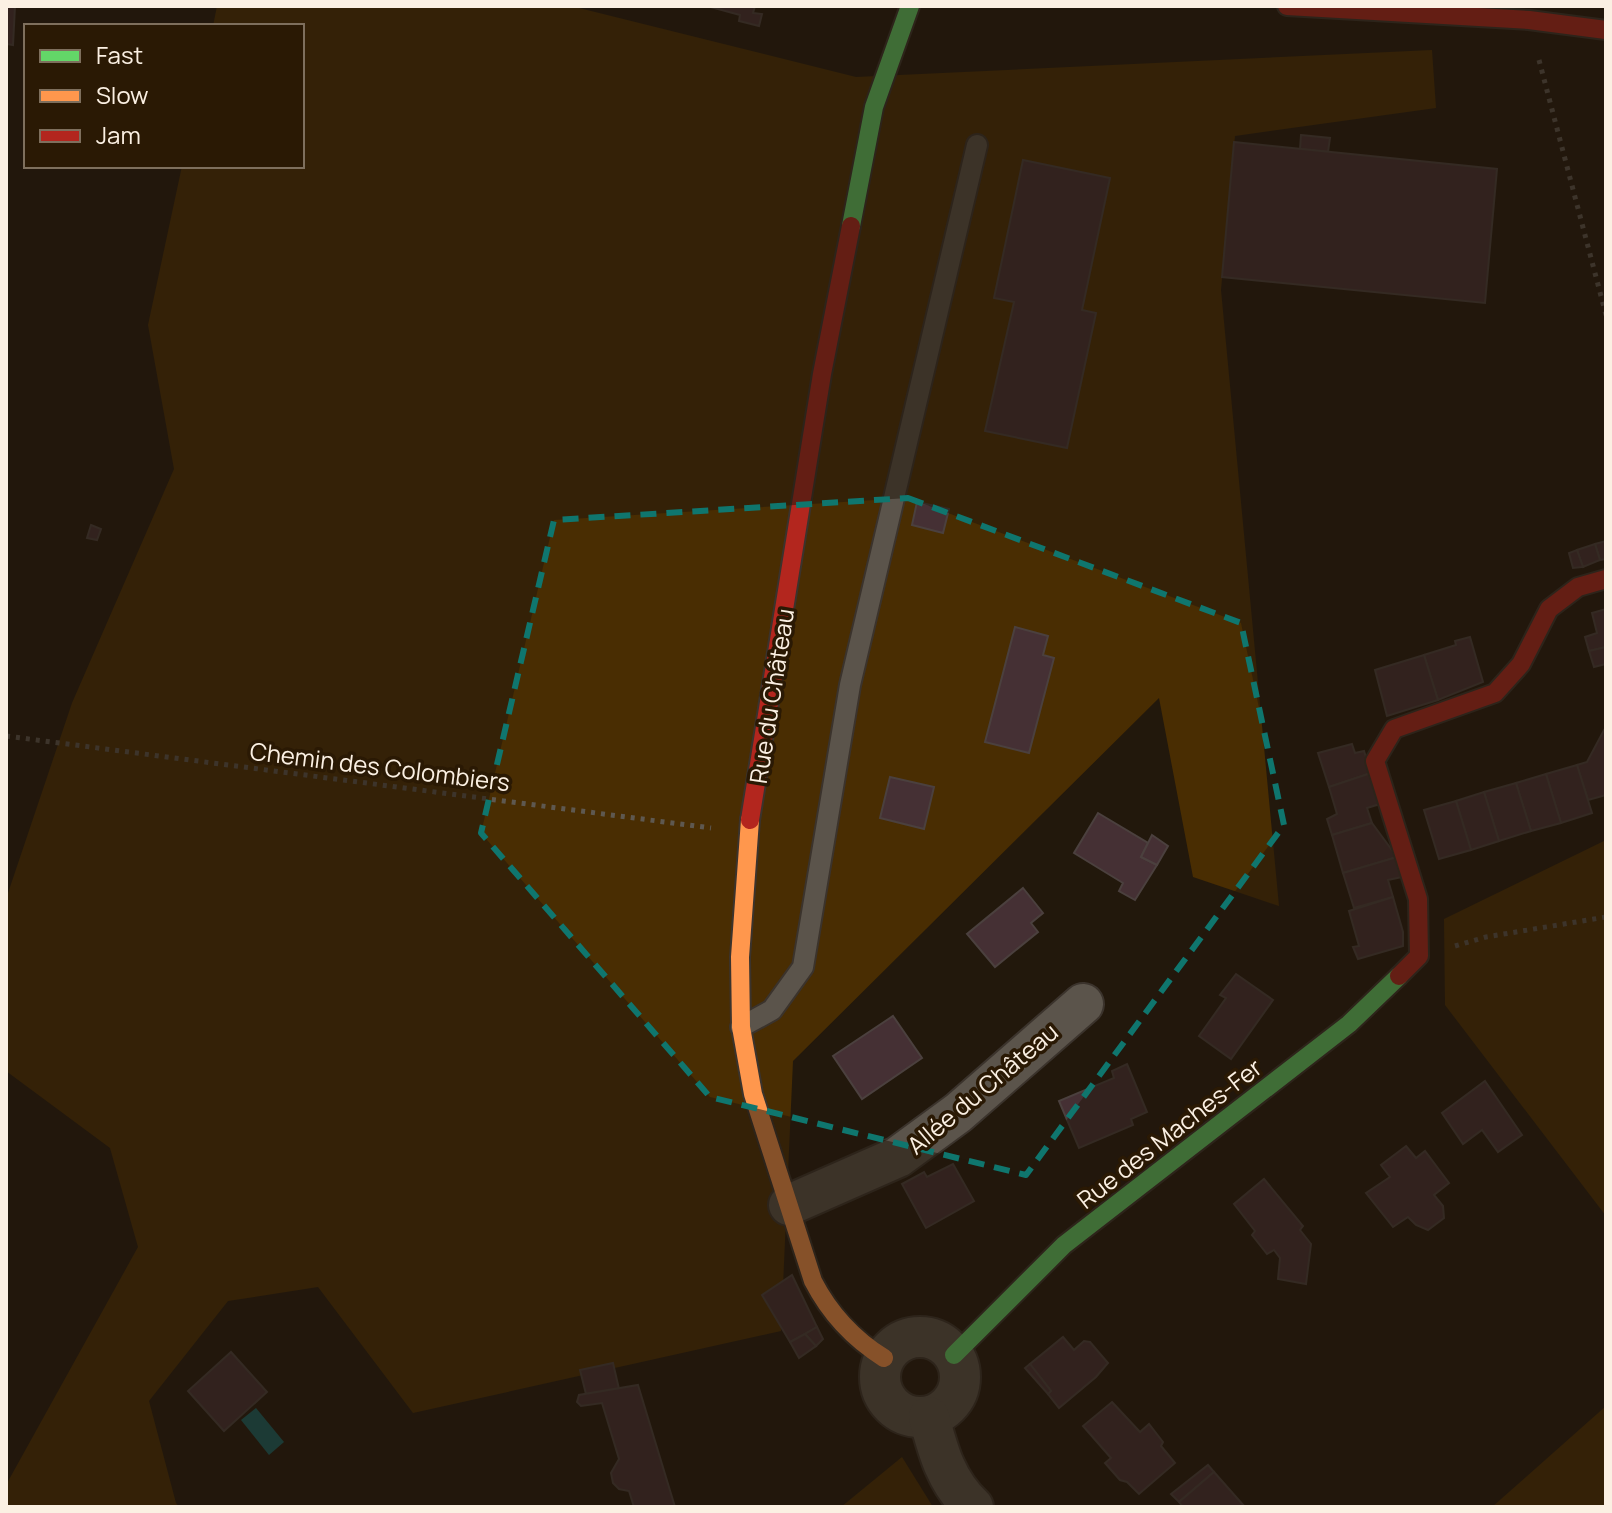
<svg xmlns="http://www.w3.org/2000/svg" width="1612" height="1513" font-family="Manrope,sans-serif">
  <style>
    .green { fill: #492d02 }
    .water { fill: #166567 }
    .building { fill: #453034; stroke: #4b403e; stroke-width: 2 }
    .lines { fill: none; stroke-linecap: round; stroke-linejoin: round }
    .lane-casing { stroke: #3b332c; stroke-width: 24 }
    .street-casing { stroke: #3b332c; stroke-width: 44 }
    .fast-casing { stroke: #3b332c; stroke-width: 22 }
    .slow-casing { stroke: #3b332c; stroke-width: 22 }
    .jam-casing { stroke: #3b332c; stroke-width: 22 }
    .path { stroke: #5e5850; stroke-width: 5; stroke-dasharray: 4 6; stroke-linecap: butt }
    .lane { stroke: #5b544b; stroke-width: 20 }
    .street { stroke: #5b544b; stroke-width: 40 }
    .fast { stroke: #63d668; stroke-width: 18 }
    .slow { stroke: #ff974d; stroke-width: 18 }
    .jam { stroke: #b3261e; stroke-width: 18 }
    .marked { fill: none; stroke: #0f766e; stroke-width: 6; stroke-dasharray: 16 10; stroke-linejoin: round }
    .labels { text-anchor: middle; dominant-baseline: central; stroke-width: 7; stroke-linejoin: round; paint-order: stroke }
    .street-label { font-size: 24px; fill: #fbf0e3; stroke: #2a1904 }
  </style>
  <rect width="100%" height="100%" fill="#22180c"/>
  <g class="green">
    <polygon points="217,6 571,6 856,77 1432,50 1436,108 1235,136 1221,290 1279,906 1193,877 1159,698 793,1061 781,1331 413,1413 318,1287 228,1301 149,1401 176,1503 179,1507 6,1507 6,1485 138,1247 110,1148 6,1071 6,899 72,703 174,469 148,325 182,166 302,166 302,26 213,26"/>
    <polygon points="1606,840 1606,1216 1445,1005 1444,919"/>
    <polygon points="1606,1406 1606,1507 1492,1507"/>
    <polygon points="902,1457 933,1507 841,1507"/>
  </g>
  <polygon class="water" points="256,1408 284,1442 269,1455 241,1420"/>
  <g class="building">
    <polygon points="6,6 15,6 13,45 6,44"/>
    <polygon points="707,6 755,6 753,13 762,14 759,26 739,21 740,15"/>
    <polygon points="1301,135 1330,138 1328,152 1300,149"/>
    <polygon points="1234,142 1497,169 1485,303 1222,277"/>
    <polygon points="1023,160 1110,178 1082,310 1096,313 1067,448 985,431 1014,302 994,298"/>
    <polygon points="917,502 949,509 943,533 912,525"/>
    <polygon points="91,525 101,529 97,540 87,538"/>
    <polygon points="1606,541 1606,559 1600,560 1595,544"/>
    <polygon points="1595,544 1600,560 1583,567 1577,550"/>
    <polygon points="1577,550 1583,567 1573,568 1569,553"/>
    <polygon points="1606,609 1606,647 1589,651 1585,637 1597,633 1592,613"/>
    <polygon points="1015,627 1048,636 1043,655 1054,658 1029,753 985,742"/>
    <polygon points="1470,637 1483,682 1438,700 1424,655 1456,645 1455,641"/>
    <polygon points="1606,647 1606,664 1594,667 1589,651"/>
    <polygon points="1424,655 1438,700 1387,716 1375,670"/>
    <polygon points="1604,730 1606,731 1606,795 1588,800 1577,765 1587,762"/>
    <polygon points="1352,744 1355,753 1364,751 1371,773 1329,787 1318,753"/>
    <polygon points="1577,765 1592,813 1561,823 1546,774"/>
    <polygon points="1371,773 1380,804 1367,808 1372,823 1332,835 1327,819 1337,814 1329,787"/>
    <polygon points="1546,774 1561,823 1531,831 1516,783"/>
    <polygon points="890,777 934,787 924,829 880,818"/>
    <polygon points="1516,783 1531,831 1499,841 1484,792"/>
    <polygon points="1484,792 1499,841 1471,850 1456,801"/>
    <polygon points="1456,801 1471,850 1439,859 1424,810"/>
    <polygon points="1098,813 1148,843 1141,857 1157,865 1135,900 1119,891 1123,883 1074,853"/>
    <polygon points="1372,823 1397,857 1343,873 1332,835"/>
    <polygon points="1152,835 1168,846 1157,865 1141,857"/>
    <polygon points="1397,857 1402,877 1388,880 1393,897 1354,908 1343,873"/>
    <polygon points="1023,888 1043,913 1031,923 1038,932 995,967 967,934"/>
    <polygon points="1393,897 1403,932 1403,946 1358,959 1353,947 1359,946 1349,911"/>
    <polygon points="1236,974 1273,1000 1231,1059 1199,1036 1226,998 1220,995"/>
    <polygon points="893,1016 922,1058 862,1099 833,1056"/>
    <polygon points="1127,1064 1147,1112 1131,1119 1133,1125 1079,1148 1059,1101 1114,1078 1112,1071"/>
    <polygon points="1485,1081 1522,1135 1498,1152 1482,1130 1463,1144 1442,1113"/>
    <polygon points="1406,1146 1416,1158 1425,1151 1449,1183 1434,1195 1443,1206 1444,1218 1428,1230 1416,1225 1408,1217 1393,1227 1366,1193 1390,1177 1381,1165"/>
    <polygon points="953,1164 974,1201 926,1228 902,1184 924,1172 927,1177"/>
    <polygon points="1264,1179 1303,1226 1300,1230 1311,1244 1306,1284 1278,1279 1280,1258 1274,1250 1267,1254 1252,1235 1255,1231 1234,1204"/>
    <polygon points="792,1275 817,1327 790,1342 762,1295"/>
    <polygon points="817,1327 823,1339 816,1346 805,1334"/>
    <polygon points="805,1334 816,1346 799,1358 790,1342"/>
    <polygon points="1063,1337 1074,1350 1084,1341 1090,1342 1108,1363 1096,1377 1059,1408 1048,1394 1051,1391 1030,1364"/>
    <polygon points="231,1352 267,1392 224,1431 188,1391"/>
    <polygon points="613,1363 619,1389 586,1394 580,1370"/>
    <polygon points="1030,1364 1051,1391 1048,1394 1025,1368"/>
    <polygon points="638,1385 675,1507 634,1507 629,1491 619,1489 613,1483 611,1473 619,1459 602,1403 581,1406 577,1402 579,1395"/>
    <polygon points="1112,1402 1140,1432 1149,1424 1163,1442 1161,1446 1175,1463 1139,1494 1127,1482 1120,1480 1105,1463 1111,1458 1083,1426"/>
    <polygon points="1208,1465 1214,1472 1179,1502 1171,1494"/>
    <polygon points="1214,1472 1245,1507 1183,1507 1179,1502"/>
  </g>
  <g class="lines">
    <g class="lane-casing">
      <polyline id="lane" points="741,1027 772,1010 803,967 850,685 977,145"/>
    </g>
    <g class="street-casing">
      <g id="street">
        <polyline points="789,1205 898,1157 958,1113 1083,1004"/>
        <circle cx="920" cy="1377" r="40"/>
        <path d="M929,1417C938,1451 946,1482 973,1507"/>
      </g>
    </g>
    <g class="fast-casing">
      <g id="fast">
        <polyline points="851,226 874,107 910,6"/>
        <polyline points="954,1355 1064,1245 1349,1024 1399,976"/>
      </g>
    </g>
    <g class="slow-casing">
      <path id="slow" d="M750,820L740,957L741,1027L753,1094L813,1281C830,1314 852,1338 884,1358"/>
    </g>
    <g class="jam-casing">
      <g id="jam">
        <polyline points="1287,6 1529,20 1606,30"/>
        <polyline points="750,820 822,374 851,226"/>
        <polyline points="1399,976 1419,956 1418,899 1375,761 1394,729 1495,693 1521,664 1549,609 1578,587 1606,579"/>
      </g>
    </g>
    <g class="path">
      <polyline points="1539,60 1606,315"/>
      <polyline points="6,736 711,828"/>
      <polyline points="1455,946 1486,937 1606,917"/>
    </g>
    <use href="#lane" class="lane"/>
    <use href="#street" class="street"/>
    <use href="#fast" class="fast"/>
    <use href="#slow" class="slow"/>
    <use href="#jam" class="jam"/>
  </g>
  <path d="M0 0H1612V1513H0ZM908,498L1241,623L1284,825L1026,1175L710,1097L481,833L554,520Z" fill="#22180c" fill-opacity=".55" fill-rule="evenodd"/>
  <path class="marked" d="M908,498L1241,623L1284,825L1026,1175L710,1097L481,833L554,520Z"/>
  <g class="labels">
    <g class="street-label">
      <text transform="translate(771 696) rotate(-81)">Rue du Château</text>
      <text transform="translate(380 766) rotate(7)">Chemin des Colombiers</text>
      <text transform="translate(982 1088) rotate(-40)">Allée du Château</text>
      <text transform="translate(1169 1133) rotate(-38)">Rue des Maches-Fer</text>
    </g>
  </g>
  <rect width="1612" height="1513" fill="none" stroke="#fbf0e3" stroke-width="16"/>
  <rect x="24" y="24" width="280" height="144" fill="#2a1904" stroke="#7e6f5d" stroke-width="2"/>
  <rect x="40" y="50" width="40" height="12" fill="#63d668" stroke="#7e6f5d" stroke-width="2"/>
  <text x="96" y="64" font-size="24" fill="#fbf0e3">Fast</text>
  <rect x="40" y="90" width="40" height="12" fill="#ff974d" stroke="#7e6f5d" stroke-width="2"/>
  <text x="96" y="104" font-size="24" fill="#fbf0e3">Slow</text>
  <rect x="40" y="130" width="40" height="12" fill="#b3261e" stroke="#7e6f5d" stroke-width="2"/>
  <text x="96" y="144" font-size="24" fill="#fbf0e3">Jam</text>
</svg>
